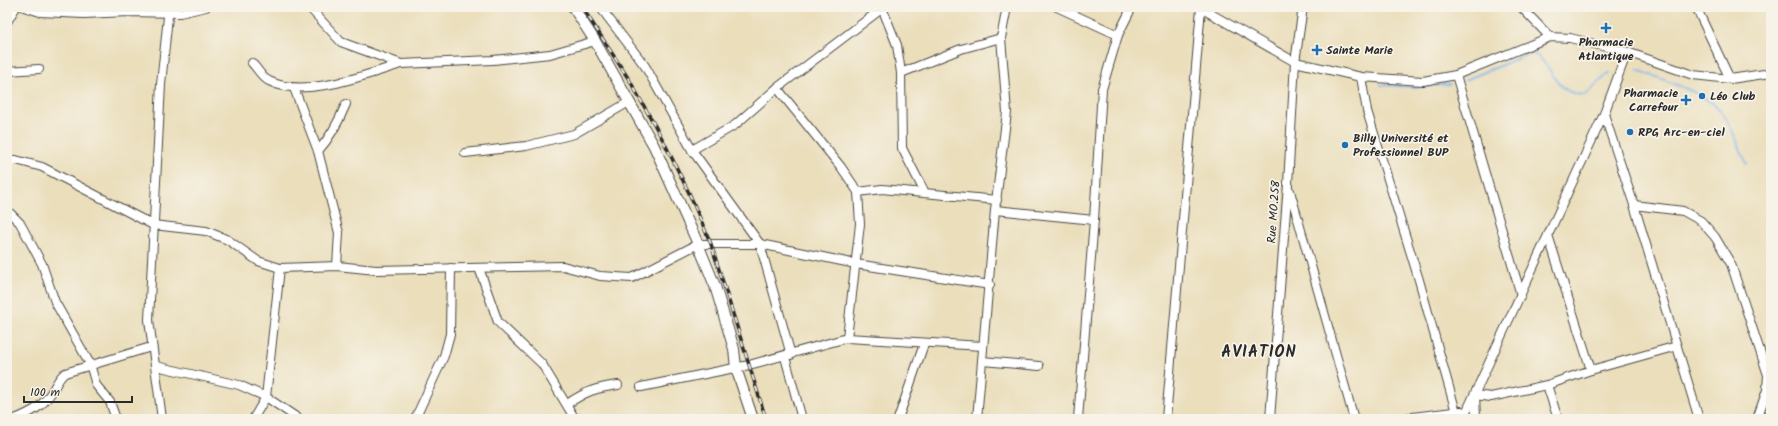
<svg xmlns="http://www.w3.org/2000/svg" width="1778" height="426" font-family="Kalam,sans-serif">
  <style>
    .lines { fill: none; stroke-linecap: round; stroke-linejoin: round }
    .stream { stroke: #7eb5ee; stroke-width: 2 }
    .minor-casing { stroke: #484641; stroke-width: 10 }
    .tertiary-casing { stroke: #484641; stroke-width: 12 }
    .minor { stroke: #fff; stroke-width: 8 }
    .tertiary { stroke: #fff; stroke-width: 10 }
    .rail-casing { stroke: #2b2b2b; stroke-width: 3.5 }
    .rail { stroke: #f7f3e8; stroke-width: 2; stroke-dasharray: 6; stroke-linecap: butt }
    .poi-dot { fill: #1f6fb2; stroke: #f7f3e8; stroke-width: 1.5 }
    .labels { text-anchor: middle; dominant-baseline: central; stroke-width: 3.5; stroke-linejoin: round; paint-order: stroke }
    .poi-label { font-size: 12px; font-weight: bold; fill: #2b2b2b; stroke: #f7f3e8; text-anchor: start }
    .street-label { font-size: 12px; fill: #2b2b2b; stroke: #f7f3e8 }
    .district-label { font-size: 16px; font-weight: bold; letter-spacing: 1px; fill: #2b2b2b; stroke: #f7f3e8 }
  </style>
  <rect width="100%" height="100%" fill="#f7f3e8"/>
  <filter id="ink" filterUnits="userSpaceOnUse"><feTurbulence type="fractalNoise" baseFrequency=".025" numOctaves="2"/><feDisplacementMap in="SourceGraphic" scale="8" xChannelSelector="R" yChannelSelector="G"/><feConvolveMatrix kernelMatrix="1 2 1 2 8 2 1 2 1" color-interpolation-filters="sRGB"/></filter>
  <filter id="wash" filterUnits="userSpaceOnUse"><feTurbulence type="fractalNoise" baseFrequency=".012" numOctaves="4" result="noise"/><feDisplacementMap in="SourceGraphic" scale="16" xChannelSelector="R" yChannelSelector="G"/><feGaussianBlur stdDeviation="0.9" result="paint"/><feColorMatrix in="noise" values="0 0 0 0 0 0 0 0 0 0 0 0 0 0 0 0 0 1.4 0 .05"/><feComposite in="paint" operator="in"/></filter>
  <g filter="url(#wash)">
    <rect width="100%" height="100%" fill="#eadebb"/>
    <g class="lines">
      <g class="stream">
        <path d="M1638,70C1660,79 1700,91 1717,107C1728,116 1740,150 1747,164"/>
        <path d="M1465,80L1531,53C1553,60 1552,95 1585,95L1609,73"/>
        <polyline points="1381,85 1415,87 1450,84"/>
      </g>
    </g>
  </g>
  <g filter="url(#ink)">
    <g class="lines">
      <g class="minor-casing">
        <g id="minor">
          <polyline points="24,7 40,12 84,14 128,12 180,13 206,7"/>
          <polyline points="309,7 341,42 401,64 493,60 550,54 595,41"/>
          <polyline points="600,7 645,66 692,150 760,244 791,355"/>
          <polyline points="1057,7 1118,35"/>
          <polyline points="1199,7 1295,62 1361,77 1423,81 1456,75 1550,37 1570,38 1627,52 1693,75 1730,79 1771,73"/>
          <polyline points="1521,7 1550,37"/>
          <polyline points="1696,7 1730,79"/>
          <polyline points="882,8 897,45 901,73 902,148 925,193"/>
          <polyline points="7,22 16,7"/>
          <path d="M252,63C257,68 262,78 269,81C304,99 365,75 401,64"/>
          <polyline points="7,71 39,69"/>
          <polyline points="901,73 961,49 1001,38"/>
          <polyline points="1456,75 1521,295"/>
          <polyline points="1361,77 1367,111 1419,280 1456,412"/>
          <polyline points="294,88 318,151 339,233 337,266"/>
          <polyline points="777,88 841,167 858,192 860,224 847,338"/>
          <polyline points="1604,114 1634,205 1699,419"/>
          <polyline points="692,150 735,125 777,88 884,7"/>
          <path d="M318,151C331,137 339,121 346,104"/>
          <polyline points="465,153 526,146 574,134 629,102"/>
          <polyline points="7,160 16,160 42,167 153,225 206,231 228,240 258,261 280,268 337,266 376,270 563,266 600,276 632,278 698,244 760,244 856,264 990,285"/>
          <polyline points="1290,191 1354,419"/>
          <polyline points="858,192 882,189 997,200"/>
          <polyline points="1634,205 1683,211 1701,221 1715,237 1731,264 1768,375 1767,390 1757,419"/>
          <polyline points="7,210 20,223 42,264 55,302 90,364 96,385 110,402 116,419"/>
          <polyline points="995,210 1094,220"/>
          <polyline points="1548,235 1591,370"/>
          <polyline points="479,268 498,322 542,364 575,419"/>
          <polyline points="785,357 802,419"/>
          <polyline points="982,361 1039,366"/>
          <polyline points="156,366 239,385 266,397 299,419"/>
          <polyline points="1547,385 1558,419"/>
          <polyline points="641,387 749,365 847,338 983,346"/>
          <path d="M567,404C587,391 595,388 618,385"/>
          <path d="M15,419C30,413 42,407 51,393C56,386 58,378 65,373L151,347"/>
          <polyline points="162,419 149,320 161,84 169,7"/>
          <polyline points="253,419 266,397 280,268"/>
          <polyline points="415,419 444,356 450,334 451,268"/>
          <polyline points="898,419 924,344"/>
          <polyline points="977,419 995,210 1007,112 1001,38 1007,7"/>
          <polyline points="1078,419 1094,220 1102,89 1118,35 1132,7"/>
          <polyline points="1166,419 1201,8 1203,7"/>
          <polyline points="1270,419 1288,184 1295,62 1303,7"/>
          <polyline points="1397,419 1461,411"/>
          <polyline points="1463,419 1604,114 1627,52"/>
          <polyline points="1476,419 1475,395 1491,397 1547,385 1591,370 1677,346"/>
        </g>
      </g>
      <g class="tertiary-casing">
        <polyline id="tertiary" points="573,7 595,41 654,146 698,244 715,286 734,349 736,368 753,419"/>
      </g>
      <use href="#minor" class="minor"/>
      <use href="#tertiary" class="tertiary"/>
      <g class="rail-casing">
        <polyline id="rail" points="582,7 630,81 664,142 689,193 711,244 766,419"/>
      </g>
      <use href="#rail" class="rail"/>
    </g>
  </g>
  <g class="poi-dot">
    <path d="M1604 22h4v4h4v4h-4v4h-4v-4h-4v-4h4z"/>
    <path d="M1315 44h4v4h4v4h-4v4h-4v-4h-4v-4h4z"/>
    <circle cx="1702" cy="96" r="4"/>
    <path d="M1684 94h4v4h4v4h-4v4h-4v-4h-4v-4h4z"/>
    <circle cx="1630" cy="132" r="4"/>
    <circle cx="1345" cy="145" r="4"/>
  </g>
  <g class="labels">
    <g class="poi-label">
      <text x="1606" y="42" text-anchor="middle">Pharmacie<tspan x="1606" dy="14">Atlantique</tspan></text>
      <text x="1326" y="50">Sainte Marie</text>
      <text x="1678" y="93" text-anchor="end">Pharmacie<tspan x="1678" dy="14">Carrefour</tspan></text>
      <text x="1710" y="96">Léo Club</text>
      <text x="1638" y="132">RPG Arc-en-ciel</text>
      <text x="1353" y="138">Billy Université et<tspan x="1353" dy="14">Professionnel BUP</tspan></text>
    </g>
    <g class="street-label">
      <text transform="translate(1274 212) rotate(-86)">Rue MO.258</text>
    </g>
    <g class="district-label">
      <text x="1259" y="352">AVIATION</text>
    </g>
  </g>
  <rect width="1778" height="426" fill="none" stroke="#f7f3e8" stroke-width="24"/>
  <path d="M24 396v6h108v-6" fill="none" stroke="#2b2b2b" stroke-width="2"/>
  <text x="30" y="396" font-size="12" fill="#2b2b2b" stroke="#f7f3e8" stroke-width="3" paint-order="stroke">100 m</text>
</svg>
